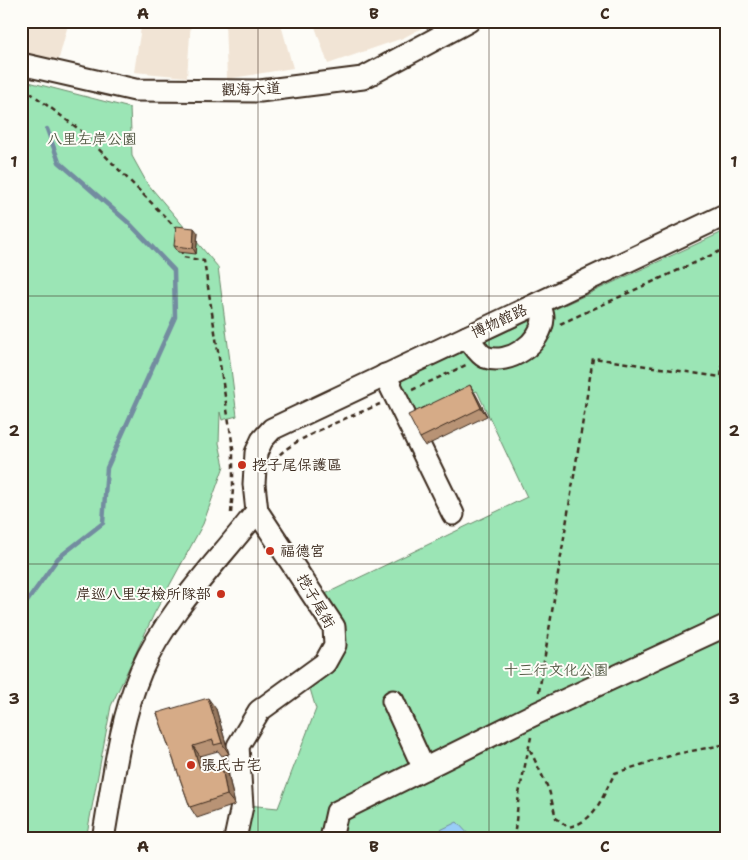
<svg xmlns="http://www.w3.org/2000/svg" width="748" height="860" font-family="'Shantell Sans','LXGW WenKai TC',sans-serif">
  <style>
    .built { fill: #f1e4d5 }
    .green { fill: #9be5b5; stroke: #6b886a }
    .water { fill: #99cdf7; stroke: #738ca0 }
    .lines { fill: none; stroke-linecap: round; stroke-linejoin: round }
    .stream { stroke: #738ca0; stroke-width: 4.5 }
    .minor-casing { stroke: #3b2a1e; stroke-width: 25 }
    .path { stroke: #3b2a1e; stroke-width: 2.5; stroke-dasharray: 5 4; stroke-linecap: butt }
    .minor { stroke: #fdfcf7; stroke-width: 21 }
    .wall { fill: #b89374; stroke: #3b2a1e }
    .shaded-wall { fill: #96785e; stroke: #3b2a1e }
    .building { fill: #d6ab87; stroke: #3b2a1e }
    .grid { fill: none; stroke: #3b2a1e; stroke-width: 1; stroke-opacity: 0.55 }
    .poi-dot { fill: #c8321e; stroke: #fdfcf7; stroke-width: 2 }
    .labels { text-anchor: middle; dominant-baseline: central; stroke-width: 4; stroke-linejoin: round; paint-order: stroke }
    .street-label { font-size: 15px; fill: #3b2a1e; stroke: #fdfcf7 }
    .park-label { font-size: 15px; fill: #535944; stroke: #fdfcf7 }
    .poi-label { font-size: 15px; fill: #3b2a1e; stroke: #fdfcf7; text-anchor: start }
    .neatline { fill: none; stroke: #3b2a1e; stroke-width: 2 }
    .grid-label { font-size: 16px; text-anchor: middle; font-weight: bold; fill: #3b2a1e }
  </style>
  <rect width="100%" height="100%" fill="#fdfcf7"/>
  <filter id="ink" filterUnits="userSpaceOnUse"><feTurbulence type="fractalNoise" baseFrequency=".02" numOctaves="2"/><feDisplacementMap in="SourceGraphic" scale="10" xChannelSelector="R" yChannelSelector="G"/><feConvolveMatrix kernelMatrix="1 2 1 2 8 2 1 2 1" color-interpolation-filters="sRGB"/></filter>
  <g filter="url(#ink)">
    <g class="built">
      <polygon points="21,21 69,21 58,62 21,51"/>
      <polygon points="142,21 191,21 187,77 134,72"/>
      <polygon points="225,21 280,21 293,68 227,79"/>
      <polygon points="313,21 435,21 403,38 328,64"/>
    </g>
    <g class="green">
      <polygon points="21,80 130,108 132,156 147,183 218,267 237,416 222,420 220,412 219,443 224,466 203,524 154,614 111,706 86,839 21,839 21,123 24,118 21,115"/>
      <polygon points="727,230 727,839 238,839 247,805 278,808 316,709 308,682 329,666 319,597 527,497 477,391 412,419 399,381"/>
    </g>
    <polygon class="water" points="457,822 471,837 501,839 422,839"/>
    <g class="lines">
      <polyline class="stream" points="21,610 58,558 103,523 107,468 175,317 174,270 130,224 59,162 47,129"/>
      <g class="minor-casing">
        <g id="minor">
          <polyline points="21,64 135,90 260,91 363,78 469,21"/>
          <path d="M467,337C472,342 478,354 485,357C509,366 542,343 543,318C543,313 540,307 539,303"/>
          <polyline points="385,375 453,514"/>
          <polyline points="393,701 424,769"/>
          <path d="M103,839C113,783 119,723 141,671C168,610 217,563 257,511"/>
          <polyline points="235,839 242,806 238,746 259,711 325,663 335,645 334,627 257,511 254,484 256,453 262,440 272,429 727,214"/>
          <polyline points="331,839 337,812 535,714 727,625"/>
        </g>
      </g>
      <g class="path">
        <polyline points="21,89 32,94 80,130 177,229"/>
        <polyline points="181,249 183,257 204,261 233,448 233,489 231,513"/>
        <polyline points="560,324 727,248"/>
        <polyline points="721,376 727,335"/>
        <polyline points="412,390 466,365"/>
        <path d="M275,462C279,443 360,413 380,404"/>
        <polyline points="539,692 593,358 727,378"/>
        <path d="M530,750L549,790L556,818L568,827C596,822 602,796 615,773L676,754L727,744"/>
        <polyline points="514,839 519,794 531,737"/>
      </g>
      <use href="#minor" class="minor"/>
    </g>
    <g class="wall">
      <polygon points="198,233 196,254 178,252 174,246"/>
      <polygon points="475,393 487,416 425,446 420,438"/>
      <polygon points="216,709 229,754 222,756 218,751 200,756 204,767 228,773 235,805 197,818 190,807 157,713"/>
    </g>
    <g class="shaded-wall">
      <polygon points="194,228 198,233 196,254 193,248"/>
      <polygon points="470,385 475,393 487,416 481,408"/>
      <polygon points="208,698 216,709 229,754 222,743"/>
      <polygon points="193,746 200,756 208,779 200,769"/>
      <polygon points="221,762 228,773 235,805 227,795"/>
    </g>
    <g class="building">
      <polygon points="176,226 194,228 193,248 174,246"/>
      <polygon points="470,385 481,408 420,438 408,415"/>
      <polygon points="208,698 222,743 214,745 213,740 193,746 200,769 221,762 227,795 190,807 157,713"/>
    </g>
  </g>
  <path class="grid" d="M258,21V839M489,21V839M21,296H727M21,564H727"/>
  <g class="poi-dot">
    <circle cx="242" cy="465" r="5"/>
    <circle cx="270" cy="551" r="5"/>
    <circle cx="221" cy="594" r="5"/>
    <circle cx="191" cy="765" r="5"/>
  </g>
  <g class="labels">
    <g class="street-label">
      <text transform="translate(251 89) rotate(-2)">觀海大道</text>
      <text transform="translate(499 321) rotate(-25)">博物館路</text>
      <text transform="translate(316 601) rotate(60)">挖子尾街</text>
    </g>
    <g class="park-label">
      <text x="92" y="139">八里左岸公園</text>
      <text x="556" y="670">十三行文化公園</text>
    </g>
    <g class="poi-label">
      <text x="252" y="465">挖子尾保護區</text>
      <text x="280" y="551">福德宮</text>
      <text x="211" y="594" text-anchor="end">岸巡八里安檢所隊部</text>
      <text x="201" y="765">張氏古宅</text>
    </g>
  </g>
  <rect width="748" height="860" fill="none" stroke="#fdfcf7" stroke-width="55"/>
  <rect x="28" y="28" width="692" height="804" class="neatline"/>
  <g class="grid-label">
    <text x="143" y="19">A</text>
    <text x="374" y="19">B</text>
    <text x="605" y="19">C</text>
    <text x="14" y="167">1</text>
    <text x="734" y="167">1</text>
    <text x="14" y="436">2</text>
    <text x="734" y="436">2</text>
    <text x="14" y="704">3</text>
    <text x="734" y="704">3</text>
    <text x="143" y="852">A</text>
    <text x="374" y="852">B</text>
    <text x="605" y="852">C</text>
  </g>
</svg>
